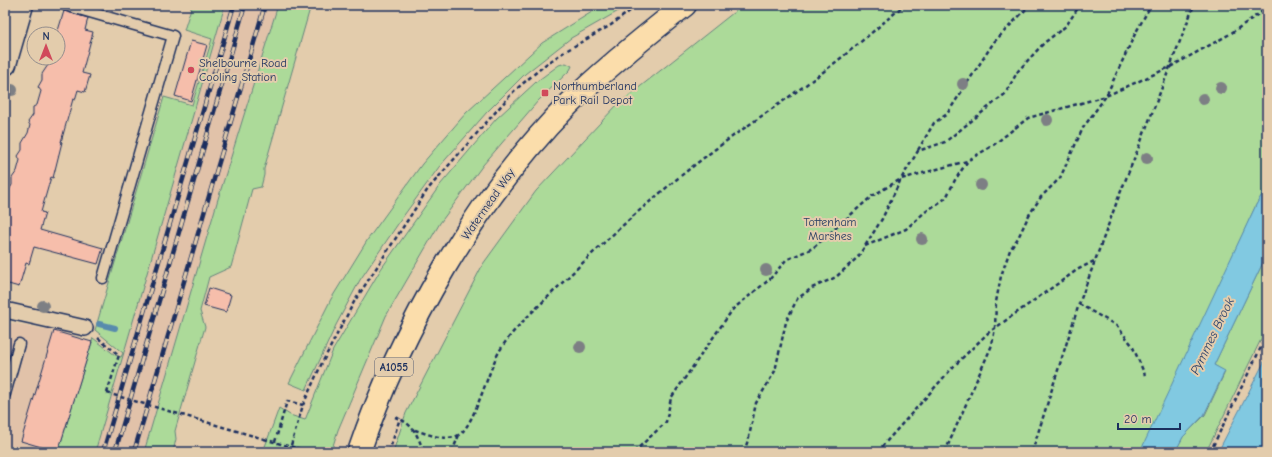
<svg xmlns="http://www.w3.org/2000/svg" width="1272" height="457" font-family="'Comic Neue',sans-serif">
  <style>
    .built { fill: #e1c2a9 }
    .green { fill: #acda99; stroke: #64847c }
    .water { fill: #81c9e1; stroke: #588bad }
    .lines { fill: none; stroke-linecap: round; stroke-linejoin: round }
    .stream { stroke: #588bad; stroke-width: 6 }
    .building { fill: #f6beab; stroke: #1b2f5e }
    .service-casing { stroke: #1b2f5e; stroke-width: 13 }
    .pedestrian-casing { stroke: #1b2f5e; stroke-width: 18 }
    .tertiary-casing { stroke: #1b2f5e; stroke-width: 25 }
    .primary-casing { stroke: #1b2f5e; stroke-width: 25 }
    .path { stroke: #1b2f5e; stroke-width: 2.5; stroke-dasharray: 4 3; stroke-linecap: butt }
    .service { stroke: #e3ccac; stroke-width: 10 }
    .pedestrian { stroke: #e3ccac; stroke-width: 15 }
    .tertiary { stroke: #e3ccac; stroke-width: 22 }
    .primary { stroke: #fbddab; stroke-width: 22 }
    .rail-casing { stroke: #1b2f5e; stroke-width: 4.5 }
    .rail { stroke: #e3ccac; stroke-width: 3; stroke-dasharray: 9; stroke-linecap: butt }
    .path-bridge { stroke: #1b2f5e; stroke-width: 2.5; stroke-dasharray: 4 3; stroke-linecap: butt }
    .tree { fill: #7d7f84 }
    .poi-dot { fill: #d1495b; stroke: #e3ccac; stroke-width: 1.5 }
    .labels { text-anchor: middle; dominant-baseline: central; stroke-width: 4; stroke-linejoin: round; paint-order: stroke }
    .shield { fill: #e3ccac; stroke: #575e75; stroke-width: 1 }
    .shield-label { font-size: 11px; font-weight: bold; fill: #1b2f5e }
    .poi-label { font-size: 12px; fill: #1b2f5e; stroke: #e3ccac; text-anchor: start }
    .street-label { font-size: 12px; fill: #1b2f5e; stroke: #e3ccac }
    .park-label { font-size: 12px; fill: #2a4064; stroke: #e3ccac }
    .water-label { font-size: 13px; font-style: italic; fill: #253e6b; stroke: #e3ccac }
  </style>
  <rect width="100%" height="100%" fill="#e3ccac"/>
  <filter id="ink" filterUnits="userSpaceOnUse"><feTurbulence type="fractalNoise" baseFrequency=".025" numOctaves="2"/><feDisplacementMap in="SourceGraphic" scale="8" xChannelSelector="R" yChannelSelector="G"/><feConvolveMatrix kernelMatrix="1 2 1 2 8 2 1 2 1" color-interpolation-filters="sRGB"/></filter>
  <g filter="url(#ink)">
    <g class="built">
      <polygon points="225,5 278,5 218,199 144,452 95,452"/>
      <polygon points="5,322 54,331 92,342 58,452 5,452"/>
    </g>
    <g class="green">
      <polygon points="192,5 225,5 95,452 58,452 93,338 115,355 121,357 123,353 95,330 164,97 192,105 212,39 184,30"/>
      <polygon points="278,5 311,5 264,169 264,175 261,187 252,189 231,267 209,277 200,311 205,327 175,431 176,439 173,452 144,452 218,199"/>
      <polygon points="603,5 629,5 571,38 525,74 487,112 439,167 402,218 360,280 336,325 306,390 289,383 331,299 368,239 422,164 466,113 542,43"/>
      <polygon points="743,5 1267,5 1267,186 1256,205 1143,452 393,452 406,413 483,264 536,191 617,105"/>
      <polygon points="566,63 572,66 570,70 538,101 483,165 440,223 386,316 338,430 331,452 263,452 279,408 290,415 305,420 333,350 381,269 440,185 496,119 536,82 559,65"/>
      <polygon points="1267,254 1267,327 1206,452 1175,452 1183,437 1205,415 1225,372 1214,365"/>
    </g>
    <g class="water">
      <polygon points="1267,186 1267,254 1214,365 1225,371 1204,415 1183,437 1175,452 1140,452 1256,205"/>
      <polygon points="1267,356 1267,452 1218,452 1261,368"/>
    </g>
    <g class="lines">
      <polyline class="stream" points="99,324 115,328"/>
    </g>
    <g class="building">
      <polygon points="64,11 88,18 85,30 93,32 82,73 90,75 85,92 78,90 75,100 73,99 61,142 62,142 53,178 51,177 41,212 45,213 40,230 103,248 98,264 34,247 29,264 26,263 19,287 5,283 5,210 6,210 9,200 9,190 12,185 12,178 17,171 20,160 18,156 22,150 22,143 28,133 30,125 28,122 33,115 33,107 37,105 41,91 38,87 42,80 42,74 48,65 50,58 58,58 58,34 57,34"/>
      <polygon points="191,41 207,45 191,101 175,96"/>
      <polygon points="209,288 231,295 226,312 204,306"/>
      <polygon points="54,331 92,342 58,452 21,441"/>
    </g>
    <g class="lines">
      <g class="service-casing">
        <g id="service">
          <polyline points="65,5 173,36 103,278"/>
          <polyline points="5,394 19,344"/>
        </g>
      </g>
      <g class="pedestrian-casing">
        <polyline id="pedestrian" points="5,310 85,328"/>
      </g>
      <g class="tertiary-casing">
        <polyline id="tertiary" points="5,64 22,5"/>
      </g>
      <g class="primary-casing">
        <path id="primary" d="M359,452C401,329 476,198 568,105C604,69 644,37 685,5"/>
      </g>
      <g class="path">
        <polyline points="918,150 934,123 947,114 994,42 1030,5"/>
        <polyline points="865,246 906,229 925,212 946,198 955,180 967,162"/>
        <polyline points="1079,304 1117,326 1132,345 1145,375"/>
        <polyline points="98,338 119,355 107,393"/>
        <path d="M395,417C414,424 417,435 424,452"/>
        <path d="M415,430C428,434 448,443 460,434C475,423 488,371 499,352C512,329 535,310 553,292C601,244 651,198 705,157C741,129 779,105 815,78C846,55 875,30 904,5"/>
        <polyline points="264,439 284,445"/>
        <polyline points="275,442 287,401 303,405"/>
        <polyline points="296,448 308,452"/>
        <polyline points="289,452 303,405 321,365 354,302 428,189 514,91 546,64 564,52 611,25 638,5"/>
        <polyline points="389,452 400,418"/>
        <polyline points="452,452 459,435"/>
        <polyline points="634,452 666,422 671,398 733,309 770,279 786,260 813,248 872,196 901,179 967,161 992,146 1028,118 1106,96 1170,67 1230,34 1267,8"/>
        <polyline points="744,452 749,437 756,403 775,371 786,322 797,299 812,288 836,277 858,257 882,219 901,179 918,151 945,142 1005,94 1018,71 1044,43 1066,26 1080,5"/>
        <polyline points="877,452 954,366 988,333 1077,270 1094,261"/>
        <polyline points="945,452 992,345 995,328 996,302 1001,276 1010,250 1018,238 1029,215 1041,197 1060,178 1083,128 1106,96 1135,34 1151,5"/>
        <polyline points="1032,452 1079,304 1119,196 1140,144 1194,5"/>
        <polyline points="1210,452 1267,335"/>
      </g>
      <use href="#service" class="service"/>
      <use href="#pedestrian" class="pedestrian"/>
      <use href="#tertiary" class="tertiary"/>
      <use href="#primary" class="primary"/>
      <g class="rail-casing">
        <g id="rail">
          <polyline points="103,452 234,5"/>
          <polyline points="115,452 245,5"/>
          <polyline points="134,452 265,5"/>
        </g>
      </g>
      <use href="#rail" class="rail"/>
      <g class="path-bridge">
        <polyline points="107,393 264,439"/>
        <polyline points="284,445 296,448"/>
      </g>
    </g>
    <g class="tree">
      <circle cx="963" cy="84" r="6"/>
      <circle cx="1221" cy="88" r="6"/>
      <circle cx="12" cy="90" r="6"/>
      <circle cx="1203" cy="99" r="6"/>
      <circle cx="1047" cy="120" r="6"/>
      <circle cx="1147" cy="158" r="6"/>
      <circle cx="981" cy="185" r="6"/>
      <circle cx="922" cy="239" r="6"/>
      <circle cx="766" cy="270" r="6"/>
      <circle cx="43" cy="306" r="6"/>
      <circle cx="580" cy="347" r="6"/>
    </g>
  </g>
  <g class="poi-dot">
    <circle cx="191" cy="70" r="4"/>
    <rect x="541" y="89" width="8" height="8" rx="2"/>
  </g>
  <g class="labels">
    <rect class="shield" x="375" y="358" width="38" height="18" rx="3"/>
    <g class="shield-label">
      <text x="394" y="367">A1055</text>
    </g>
    <g class="poi-label">
      <text x="199" y="63">Shelbourne Road<tspan x="199" dy="14">Cooling Station</tspan></text>
      <text x="553" y="86">Northumberland<tspan x="553" dy="14">Park Rail Depot</tspan></text>
    </g>
    <g class="street-label">
      <text transform="translate(488 204) rotate(-55)">Watermead Way</text>
    </g>
    <g class="park-label">
      <text x="830" y="222">Tottenham<tspan x="830" dy="14">Marshes</tspan></text>
    </g>
    <g class="water-label">
      <text transform="translate(1212 336) rotate(-64)">Pymmes Brook</text>
    </g>
  </g>
  <rect width="1272" height="457" fill="none" stroke="#e3ccac" stroke-width="20"/>
  <rect x="10" y="10" width="1252" height="437" fill="none" stroke="#1b2f5e" stroke-width="1.5" filter="url(#ink)"/>
  <g transform="translate(46 46)"><circle r="19" fill="#e3ccac" stroke="#938d8d"/>
  <path d="M0-3L7 15L0 10L-7 15Z" fill="#d1495b"/>
  <text y="-6" font-size="11" font-weight="bold" text-anchor="middle" fill="#1b2f5e">N</text>
  </g>
  <path d="M1118 423v6h62v-6" fill="none" stroke="#1b2f5e" stroke-width="2"/>
  <text x="1124" y="423" font-size="12" fill="#1b2f5e" stroke="#e3ccac" stroke-width="3" paint-order="stroke">20 m</text>
</svg>
